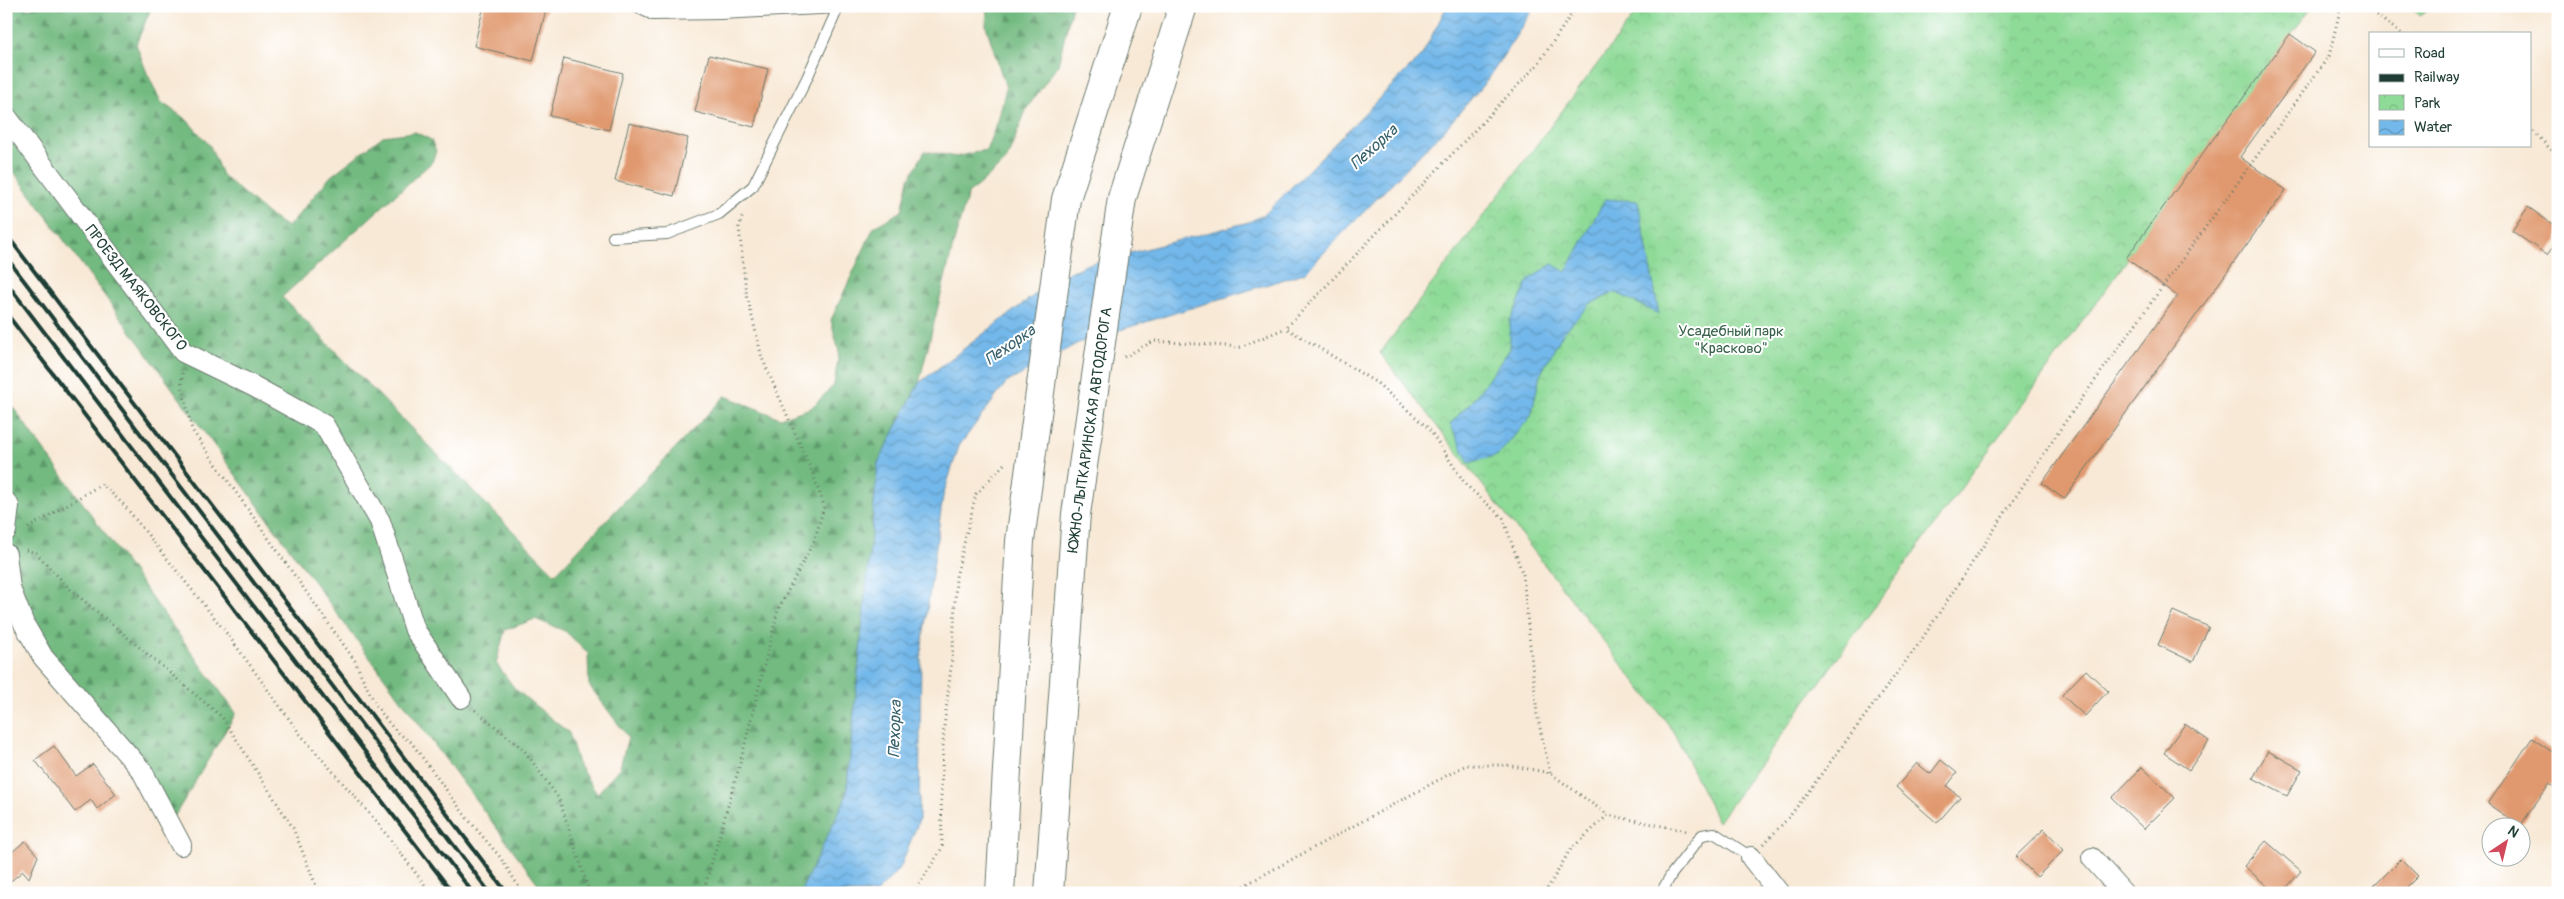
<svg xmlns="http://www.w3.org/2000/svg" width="2564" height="899" font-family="Pangolin,sans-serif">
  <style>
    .forest { fill: url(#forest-firs); stroke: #487c5a; fill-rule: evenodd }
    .park { fill: url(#park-crowns); stroke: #568c66 }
    .water { fill: url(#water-waves); stroke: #497a8f }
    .building { fill: #e0996e }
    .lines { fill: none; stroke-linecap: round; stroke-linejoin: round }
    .lane-casing { stroke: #6b796d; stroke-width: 12 }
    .street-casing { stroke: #6b796d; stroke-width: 22 }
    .path { stroke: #6b796d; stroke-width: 3; stroke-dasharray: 1 4; stroke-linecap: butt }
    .lane { stroke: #fff; stroke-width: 10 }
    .street { stroke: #fff; stroke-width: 20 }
    .rail { stroke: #1f3d34; stroke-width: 4 }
    .primary-bridge-casing { stroke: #6b796d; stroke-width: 30; stroke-linecap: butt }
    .primary-bridge { stroke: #fff; stroke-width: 28 }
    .labels { text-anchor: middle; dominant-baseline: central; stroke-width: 4; stroke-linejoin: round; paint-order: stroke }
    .street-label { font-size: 15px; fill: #1f3d34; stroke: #fff }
    .park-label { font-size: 15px; fill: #3b644d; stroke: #fff }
    .water-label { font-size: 16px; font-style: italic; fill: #38626b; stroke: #fff }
  </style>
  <defs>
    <pattern id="forest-firs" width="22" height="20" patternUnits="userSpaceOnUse" patternTransform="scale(1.25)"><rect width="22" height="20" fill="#72ba80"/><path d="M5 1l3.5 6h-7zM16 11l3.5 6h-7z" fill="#5d986a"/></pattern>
    <pattern id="park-crowns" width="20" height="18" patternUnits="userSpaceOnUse" patternTransform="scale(1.25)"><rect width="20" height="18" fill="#8eda97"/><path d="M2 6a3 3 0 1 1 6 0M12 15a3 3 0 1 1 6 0" fill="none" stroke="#7abc83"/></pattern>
    <pattern id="water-waves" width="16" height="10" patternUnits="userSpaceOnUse" patternTransform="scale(1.25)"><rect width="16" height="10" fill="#73b8ea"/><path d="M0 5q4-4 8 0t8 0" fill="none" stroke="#5e97be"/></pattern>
  </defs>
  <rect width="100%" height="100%" fill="#fff"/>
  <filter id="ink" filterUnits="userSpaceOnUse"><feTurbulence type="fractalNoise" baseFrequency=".02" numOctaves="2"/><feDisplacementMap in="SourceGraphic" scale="10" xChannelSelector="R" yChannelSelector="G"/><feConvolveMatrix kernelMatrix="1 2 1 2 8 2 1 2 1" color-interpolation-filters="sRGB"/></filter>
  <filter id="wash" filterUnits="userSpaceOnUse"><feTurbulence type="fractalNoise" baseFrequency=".0096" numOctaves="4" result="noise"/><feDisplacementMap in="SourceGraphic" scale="20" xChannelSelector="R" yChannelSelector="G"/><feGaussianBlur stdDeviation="1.12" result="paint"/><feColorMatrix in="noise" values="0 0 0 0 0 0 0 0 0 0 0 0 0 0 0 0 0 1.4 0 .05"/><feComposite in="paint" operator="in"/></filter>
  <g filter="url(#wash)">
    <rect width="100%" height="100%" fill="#f8e9d6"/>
    <g class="forest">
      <path d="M6,6H27L25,10L35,6H152L136,44L147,73L161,102L187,120L210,146L222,175L271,217L288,227L331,176L383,136L415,132L431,140L436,151L432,162L282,297L555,574L725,396L780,418L811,408L834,385L839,352L831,320L874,227L902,211L909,179L925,151L956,157L986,150L998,121L1006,88L986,26L987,6H1072L1058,65L1027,108L1006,161L968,194L956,234L919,383L878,463L846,797L800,893H545L344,623L6,161ZM535,619L565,631L588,653L589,685L628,737L620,767L597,794L578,764L569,733L515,689L496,663L505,630Z"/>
      <polygon points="6,398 236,713 174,817 6,610"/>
    </g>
    <g class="park">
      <polygon points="1641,6 2312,6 1718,822 1672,729 1380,353"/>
      <polygon points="2408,6 2430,6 2421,16"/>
    </g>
    <g class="water">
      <polygon points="1447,6 1535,6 1489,78 1445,129 1304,273 1078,343 1006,383 959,446 943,496 921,654 919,820 900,868 876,893 800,893 846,797 878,463 919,383 1058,277 1088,264 1249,222 1265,214 1422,55"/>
      <polygon points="1605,199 1638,201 1659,314 1615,292 1590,304 1563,333 1540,375 1531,416 1498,455 1469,463 1450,424 1473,400 1510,349 1510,321 1529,280 1552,264 1566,272"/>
    </g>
    <g id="blocks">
      <g class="building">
        <polygon points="484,6 547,6 533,61 474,46"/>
        <polygon points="2290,34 2315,52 2240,157 2286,190 2064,499 2042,483 2177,296 2126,258"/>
        <polygon points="709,55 768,69 754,127 695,112"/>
        <polygon points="564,58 623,73 609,130 550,116"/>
        <polygon points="629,123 688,138 674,196 615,181"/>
        <polygon points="2528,207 2558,228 2558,240 2547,255 2512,231"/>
        <polygon points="2173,611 2209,627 2193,662 2158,645"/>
        <polygon points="2086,670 2108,691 2085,716 2062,695"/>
        <polygon points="2185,724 2209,741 2189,770 2164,753"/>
        <polygon points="2532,738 2558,756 2558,789 2549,784 2520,826 2488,804"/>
        <polygon points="54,746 76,776 93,764 116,794 97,809 91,800 75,812 35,760"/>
        <polygon points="2268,751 2302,770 2287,796 2253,778"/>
        <polygon points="1941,760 1957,773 1947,786 1960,797 1937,823 1896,787 1917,763 1930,774"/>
        <polygon points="2142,767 2175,798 2144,829 2112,798"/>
        <polygon points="2044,829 2064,850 2037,877 2016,856"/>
        <polygon points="25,841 38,856 29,878 23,871 6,885 6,857"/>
        <polygon points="2266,841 2301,871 2282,893 2275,893 2244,866"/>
        <polygon points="2401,859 2418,876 2401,893 2367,893"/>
      </g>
    </g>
  </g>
  <g filter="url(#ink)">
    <use href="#blocks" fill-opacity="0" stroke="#6b796d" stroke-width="1"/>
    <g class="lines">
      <g class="lane-casing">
        <g id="lane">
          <polyline points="634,6 653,15 721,14 838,8 839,6"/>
          <polyline points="613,237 667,234 719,214 753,186 807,78 838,8"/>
          <polyline points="1661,893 1671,875 1702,835 1714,833 1751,857"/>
        </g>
      </g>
      <g class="street-casing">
        <g id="street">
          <polyline points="6,116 183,352 253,386 324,425 380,521 415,630 461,698"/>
          <polyline points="6,502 9,506 6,531"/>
          <polyline points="6,554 10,588 24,624 43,657 142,771 181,845"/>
          <polyline points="1751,857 1779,893"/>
          <polyline points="2092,858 2123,893"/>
        </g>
      </g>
      <g class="path">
        <polyline points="2364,6 2402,34"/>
        <polyline points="2530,128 2558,157"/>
        <polyline points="1124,357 1154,341 1240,347 1286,328"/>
        <path d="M182,373V387L192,430L355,661C368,690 382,725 411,742L467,818L500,857L523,893"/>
        <polyline points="28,528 102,484 124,505 228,635 300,734 376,821 431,893"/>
        <polyline points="26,550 36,553 70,589 222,717 293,828 319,893"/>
        <polyline points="475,710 524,750 559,799 590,893"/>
        <polyline points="1550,773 1537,714 1523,575 1503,518 1466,485 1429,429 1377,383 1286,328 1538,64 1577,6"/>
        <polyline points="1764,844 1790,816 1918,645 2065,422 2329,56 2341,6"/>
        <polyline points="703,893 740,764 778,610 815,539 824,506 813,474 762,358 746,291 739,227 743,215"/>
        <polyline points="914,893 942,848 941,789 944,727 953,650 956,577 976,494 1006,462"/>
        <polyline points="1230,893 1466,765 1507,765 1550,773 1608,815"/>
        <polyline points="1545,893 1570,850 1608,815 1687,831"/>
      </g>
      <use href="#lane" class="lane"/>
      <use href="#street" class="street"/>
      <g class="rail">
        <polyline points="6,234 507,893"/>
        <polyline points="6,257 490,893"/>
        <polyline points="6,282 473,893"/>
        <polyline points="6,313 453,893"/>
      </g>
      <g class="primary-bridge-casing">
        <g id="primary-bridge">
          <polyline points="1000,893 1020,541 1066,199 1128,6"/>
          <polyline points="1049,893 1076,514 1122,198 1183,6"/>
        </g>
      </g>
      <use href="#primary-bridge" class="primary-bridge"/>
    </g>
  </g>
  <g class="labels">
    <g class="street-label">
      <text transform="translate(136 288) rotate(52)">ПРОЕЗД МАЯКОВСКОГО</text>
      <text transform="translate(1090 430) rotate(-82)">ЮЖНО-ЛЫТКАРИНСКАЯ АВТОДОРОГА</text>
    </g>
    <g class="park-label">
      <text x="1731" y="331">Усадебный парк<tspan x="1731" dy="17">"Красково"</tspan></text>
    </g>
    <g class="water-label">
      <text transform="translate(1374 147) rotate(-42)">Пехорка</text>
      <text transform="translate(1010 345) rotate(-35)">Пехорка</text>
      <text transform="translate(895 729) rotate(-88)">Пехорка</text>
    </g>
  </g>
  <rect width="2564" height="899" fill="none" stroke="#fff" stroke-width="25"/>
  <rect x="2369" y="32" width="162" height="115" fill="#ffffff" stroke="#a5b1ae"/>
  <rect x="2379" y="49" width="25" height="8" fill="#ffffff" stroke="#a5b1ae"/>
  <text x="2414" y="58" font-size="15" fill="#1f3d34">Road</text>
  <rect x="2379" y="74" width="25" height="8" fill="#1f3d34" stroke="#a5b1ae"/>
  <text x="2414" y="82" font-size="15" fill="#1f3d34">Railway</text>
  <rect x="2379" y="95" width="25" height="15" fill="url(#park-crowns)" stroke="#a5b1ae"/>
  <text x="2414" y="108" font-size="15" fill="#1f3d34">Park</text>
  <rect x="2379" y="120" width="25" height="15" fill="url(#water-waves)" stroke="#a5b1ae"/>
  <text x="2414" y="132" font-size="15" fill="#1f3d34">Water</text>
  <g transform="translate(2506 842) rotate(35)"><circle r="24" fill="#ffffff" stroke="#a5b1ae"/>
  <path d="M0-4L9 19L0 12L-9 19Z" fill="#d1495b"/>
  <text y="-8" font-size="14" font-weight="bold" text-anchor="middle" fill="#1f3d34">N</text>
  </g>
</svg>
